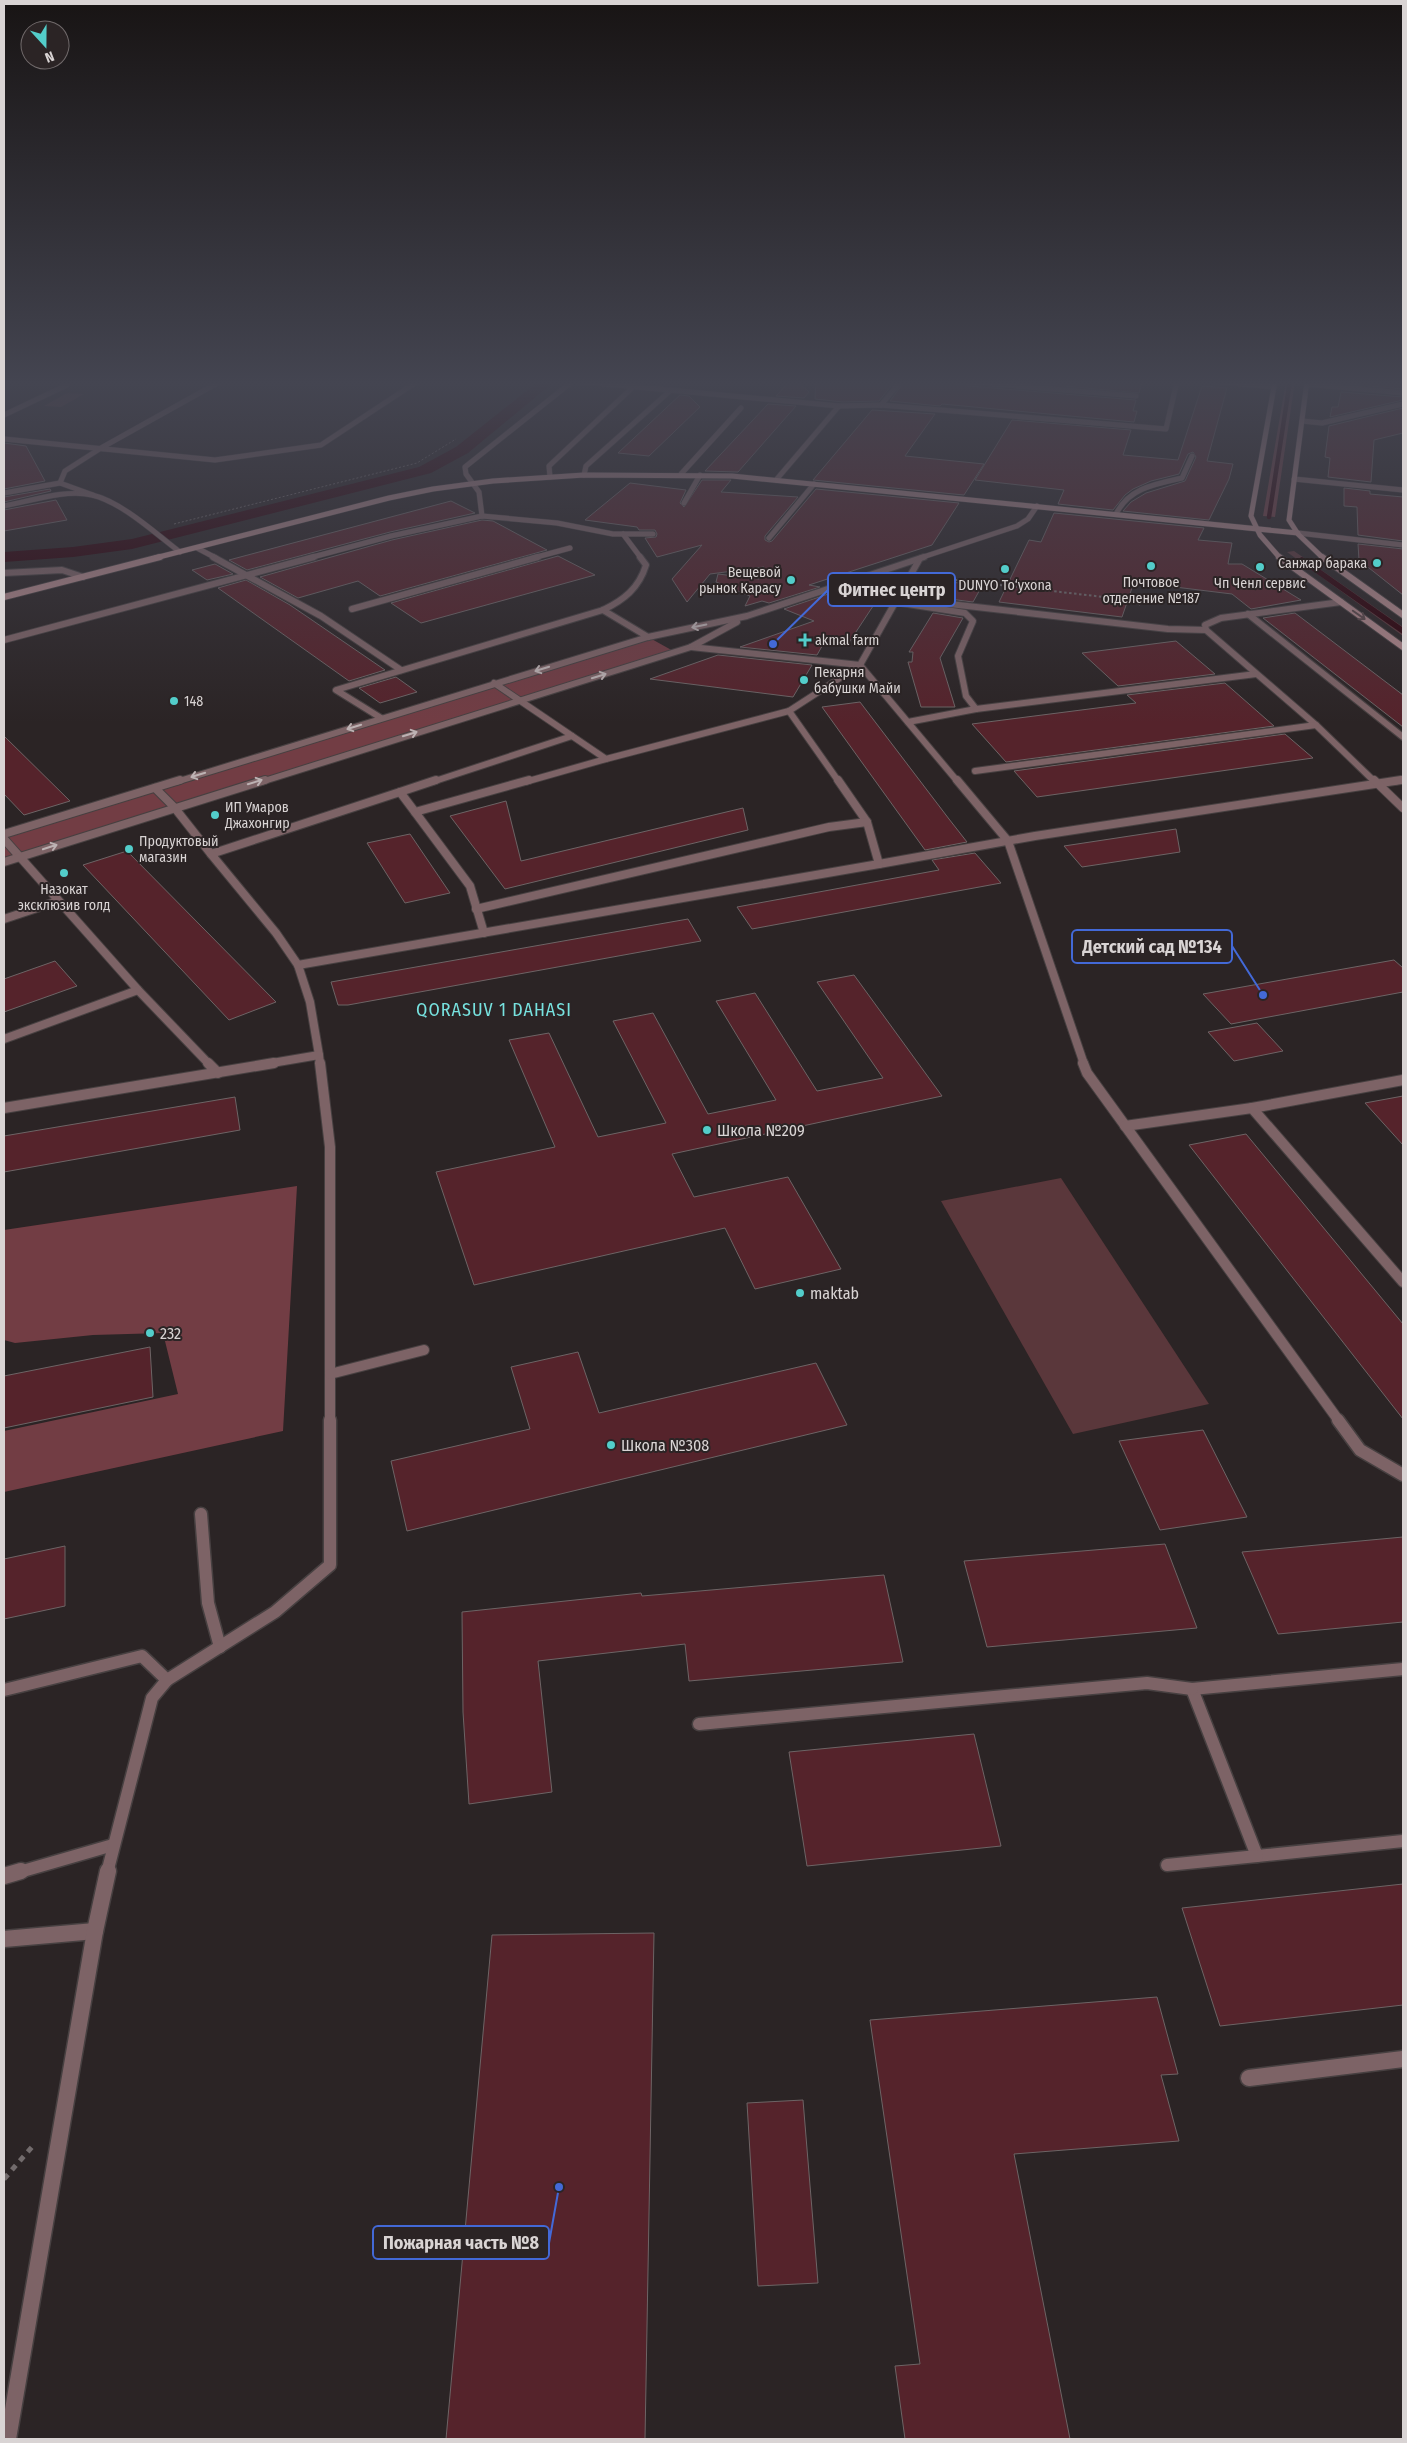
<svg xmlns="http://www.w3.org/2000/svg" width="1407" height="2443" font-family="'Fira Sans Condensed',sans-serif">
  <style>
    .green { fill: #5a373b }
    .forest { fill: #723d44 }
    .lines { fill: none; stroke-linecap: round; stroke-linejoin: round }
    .stream-far1 { stroke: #2d010a; stroke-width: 4.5 }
    .stream { stroke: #2d010a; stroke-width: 5.5 }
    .canal { fill: #2d010a; fill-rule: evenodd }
    .building { fill: #55232b; stroke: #6d6465 }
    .service-far5-casing { stroke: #474041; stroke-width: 6 }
    .service-far4-casing { stroke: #474041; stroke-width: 8 }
    .service-far3-casing { stroke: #474041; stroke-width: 10 }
    .service-far2-casing { stroke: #474041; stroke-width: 12 }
    .service-far1-casing { stroke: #474041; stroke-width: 15 }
    .service-casing { stroke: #474041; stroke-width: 19 }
    .minor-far2-casing { stroke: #474041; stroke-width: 6 }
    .minor-far1-casing { stroke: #474041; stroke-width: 8 }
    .minor-casing { stroke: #474041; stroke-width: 10 }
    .secondary-far1-casing { stroke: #474041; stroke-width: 6 }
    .secondary-casing { stroke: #474041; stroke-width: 8 }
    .path-far2 { stroke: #726b6c; stroke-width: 1; stroke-dasharray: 2 2; stroke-linecap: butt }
    .path-far1 { stroke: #726b6c; stroke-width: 2; stroke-dasharray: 2.5 2.5; stroke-linecap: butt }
    .path { stroke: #726b6c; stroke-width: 5; stroke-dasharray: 6 6; stroke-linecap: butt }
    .service-far5 { stroke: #7d6366; stroke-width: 5 }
    .service-far4 { stroke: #7d6366; stroke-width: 6 }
    .service-far3 { stroke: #7d6366; stroke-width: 8 }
    .service-far2 { stroke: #7d6366; stroke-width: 10 }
    .service-far1 { stroke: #7d6366; stroke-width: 12 }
    .service { stroke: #7d6366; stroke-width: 16 }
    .minor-far2 { stroke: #7d6366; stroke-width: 5 }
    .minor-far1 { stroke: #7d6366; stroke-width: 6 }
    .minor { stroke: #7d6366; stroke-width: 8 }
    .secondary-far1 { stroke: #ae8689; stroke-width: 5 }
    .secondary { stroke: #ae8689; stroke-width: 6 }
    .oneway { stroke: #594648 }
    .oneway2 { stroke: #bdb2b3 }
    .poi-dot { fill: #53cdca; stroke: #2b2425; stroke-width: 2 }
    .labels { text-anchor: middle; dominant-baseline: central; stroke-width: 4; stroke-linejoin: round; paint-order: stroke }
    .far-poi-label { font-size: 14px; fill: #d9d4d4; stroke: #2b2425; text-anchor: start }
    .poi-label { font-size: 16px; fill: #d9d4d4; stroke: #2b2425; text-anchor: start }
    .neighbourhood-label { font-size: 18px; letter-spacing: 1px; fill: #77e2df; stroke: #2b2425 }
    .leader { fill: none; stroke: #4369d7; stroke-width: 2 }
    .callout-dot { fill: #4369d7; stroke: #2b2425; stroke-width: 2 }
    .callout { fill: #2b2425; stroke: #4369d7; stroke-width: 2 }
    .callout-label { font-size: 18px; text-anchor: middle; font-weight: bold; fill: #d9d4d4 }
  </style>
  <rect width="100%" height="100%" fill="#2b2425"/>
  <g class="green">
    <polygon points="67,393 84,394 61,407 44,406"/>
    <polygon points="1294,551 1403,627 1403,636 1287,552"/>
    <polygon points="1061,1178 1209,1404 1073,1434 941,1201"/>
  </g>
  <g class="forest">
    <polygon points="1286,381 1295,381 1275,517 1263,516"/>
    <polygon points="648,637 675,652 4,862 4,834"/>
    <polygon points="297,1186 283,1431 4,1492 4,1431 178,1394 163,1333 93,1335 15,1343 4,1340 4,1230"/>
  </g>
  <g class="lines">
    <polyline class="stream-far1" points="1269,517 1290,381"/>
    <polyline class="stream" points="1302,560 1403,631"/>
    <polygon class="canal" points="539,381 555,381 468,453 431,473 132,549 73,557 4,562 4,552 73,547 132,539 419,467 456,447"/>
  </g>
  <g class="building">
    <polygon points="790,381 797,381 809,392 804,398 776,396"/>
    <polygon points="816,381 895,381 879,401 843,402 815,399"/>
    <polygon points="905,381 953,381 957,385 1136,400 1133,411 1137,411 1134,422 942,404 940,406 890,401"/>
    <polygon points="1011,381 1114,381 1142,383 1139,393"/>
    <polygon points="1349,381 1403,381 1403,389 1348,384"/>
    <polygon points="1202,386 1227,388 1207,461 1233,464 1229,479 1209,520 1123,511 1131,502 1146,493 1185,481 1196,457 1193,452 1188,454 1179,474 1151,481 1133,489 1125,495 1113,510 1058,504 1064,490 975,480 1012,420 1131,430 1123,455 1178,460"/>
    <polygon points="1341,392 1403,397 1403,400 1330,417 1332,407 1338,407"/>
    <polygon points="680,395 689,396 700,407 649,456 618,453"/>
    <polygon points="768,404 796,406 738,472 705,471"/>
    <polygon points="1403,408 1403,433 1374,440 1371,482 1328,477 1330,458 1325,457 1329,426"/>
    <polygon points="872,410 935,414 905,456 984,464 964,495 813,480"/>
    <polygon points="4,443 26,446 45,481 4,489"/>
    <polygon points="702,480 731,480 721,492 798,497 765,536 765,540 769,542 772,541 816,489 959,503 932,545 809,585 820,587 769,603 762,601 745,606 750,596 716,582 718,574 759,579 764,567 710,574 687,602 672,579 702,545 657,557 645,538 656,537 657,534 655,530 639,530 637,527 585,520 630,483 686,490 680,503 684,507"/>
    <polygon points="1344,488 1370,491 1370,494 1403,497 1403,541 1358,535 1357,507 1344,506"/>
    <polygon points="50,489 51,491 4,502 4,497"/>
    <polygon points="56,500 67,520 4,531 4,510"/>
    <polygon points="451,501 475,513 390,532 247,570 229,560"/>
    <polygon points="1054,513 1204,528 1198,540 1232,543 1228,564 1242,564 1301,600 1251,609 1232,594 1134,582 1122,617 999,602 1029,540 1041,542"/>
    <polygon points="482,520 493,521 547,550 380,596 358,581 298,598 260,577 392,540"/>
    <polygon points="1358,544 1403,549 1403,595 1359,560"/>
    <polygon points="558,556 595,575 421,623 391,603"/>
    <polygon points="215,564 233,574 207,580 192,570"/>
    <polygon points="246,580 290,605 385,670 349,681 218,588"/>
    <polygon points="951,582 982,586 973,602 942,598"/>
    <polygon points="843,589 881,594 848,644 825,641 817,655 740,647 814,621 784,609"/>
    <polygon points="933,613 963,618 940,658 955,707 921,707 908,662 912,662 913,652 909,652"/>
    <polygon points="1295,613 1403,695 1403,727 1263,618"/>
    <polygon points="1176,641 1215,674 1118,686 1082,653"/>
    <polygon points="718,655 812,665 793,697 650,679"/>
    <polygon points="396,677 417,692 380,703 359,688"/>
    <polygon points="1225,683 1274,726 1006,762 972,724 1136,703 1127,695"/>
    <polygon points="860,702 949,819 967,842 925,850 822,707"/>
    <polygon points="1285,734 1313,758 1037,797 1014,771"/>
    <polygon points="4,736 70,801 24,815 4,794"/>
    <polygon points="506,801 521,861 743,808 748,830 505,889 450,816"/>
    <polygon points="1176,829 1180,852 1082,867 1064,846"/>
    <polygon points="410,834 450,893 405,903 367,843"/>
    <polygon points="127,851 276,1002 229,1020 83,865"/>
    <polygon points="975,853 1001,883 752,929 737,907 939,870 932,860"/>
    <polygon points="688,919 701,941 348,1005 338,1005 331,982"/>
    <polygon points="1394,960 1403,968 1403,992 1231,1024 1203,994"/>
    <polygon points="55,961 77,986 4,1012 4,979"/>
    <polygon points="854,975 942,1096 672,1154 694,1197 788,1177 841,1269 755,1289 725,1228 474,1285 436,1172 555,1147 509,1040 549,1033 598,1137 666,1123 613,1021 653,1013 708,1114 776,1100 716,1001 755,993 817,1091 883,1078 817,982"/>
    <polygon points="1257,1023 1283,1051 1234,1061 1208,1032"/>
    <polygon points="1403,1096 1403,1145 1365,1103"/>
    <polygon points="235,1097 240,1130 4,1172 4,1136"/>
    <polygon points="1246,1134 1403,1324 1403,1419 1189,1145"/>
    <polygon points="150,1347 153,1397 4,1428 4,1376"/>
    <polygon points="578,1352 599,1413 816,1363 847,1425 407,1531 391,1461 530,1429 511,1367"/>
    <polygon points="1203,1430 1247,1517 1160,1530 1119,1441"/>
    <polygon points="1403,1537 1403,1622 1278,1634 1242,1552"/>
    <polygon points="1165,1544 1197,1628 987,1647 964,1561"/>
    <polygon points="65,1546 65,1606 4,1619 4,1559"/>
    <polygon points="884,1575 903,1662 689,1681 685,1644 538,1661 552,1792 469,1804 463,1712 462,1612 641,1593 642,1596"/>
    <polygon points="974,1734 1001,1846 807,1866 789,1752"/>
    <polygon points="1403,1884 1403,2005 1220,2026 1182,1908"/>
    <polygon points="654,1933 645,2439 446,2439 492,1935"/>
    <polygon points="1157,1997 1178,2074 1161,2075 1179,2141 1014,2154 1070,2439 905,2439 895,2366 920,2364 870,2020"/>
    <polygon points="803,2100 818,2283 758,2286 747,2103"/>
  </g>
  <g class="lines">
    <g class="service-far5-casing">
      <g id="service-far5">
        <polyline points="574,381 839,406 881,405 1166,429 1177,381"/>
        <polyline points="957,381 1136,396"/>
        <polyline points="1209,381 1274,387"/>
        <polyline points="1306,384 1403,393"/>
        <polyline points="881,405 901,381"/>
        <polyline points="4,415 67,385 64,381"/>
        <polyline points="4,439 215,460 321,445 418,381"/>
        <polyline points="681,474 741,408"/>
        <polyline points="584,475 586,466 671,390"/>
        <polyline points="550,477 549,466 633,387"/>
        <polyline points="776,480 839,406"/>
        <polyline points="4,493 60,483"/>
        <polyline points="93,495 60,483 65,471 101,448 221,381"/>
        <polyline points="684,503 700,475"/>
        <path d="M4,506C31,501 65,489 92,495C122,502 156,534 180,552"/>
        <path d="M1116,514C1129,488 1155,484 1182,478L1192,456"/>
        <polyline points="482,516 479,492 466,474 465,467 573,381"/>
        <polyline points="623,534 641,558"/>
        <polyline points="769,538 814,484"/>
        <polyline points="197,548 216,558"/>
        <polyline points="309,558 391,536 482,516 557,523 613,534 653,534"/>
        <polyline points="533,558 570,548"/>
      </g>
    </g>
    <g class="service-far4-casing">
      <g id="service-far4">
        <polyline points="213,557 321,616 401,670"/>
        <polyline points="4,573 62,570 83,577"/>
        <polyline points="895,602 965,613 973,621 958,656 966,696 976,709 908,722"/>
        <polyline points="932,602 1168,629 1206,630"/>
        <polyline points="1341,602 1221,618 1205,625 1206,630 1316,725 1375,782"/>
        <polyline points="352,609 538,557"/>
        <polyline points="603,610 648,637"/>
        <polyline points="1248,614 1403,737"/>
        <polyline points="4,640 314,557"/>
        <polyline points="691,647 860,665 958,782"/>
        <polyline points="494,683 606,759 789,711 860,665 919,560"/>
        <polyline points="976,709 1256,674"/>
        <polyline points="789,711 839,782"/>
        <path d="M381,718L336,690L603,610C624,600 639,588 646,565L640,557"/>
        <polyline points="975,771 1316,725"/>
        <polyline points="432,782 572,736"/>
        <polyline points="525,782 606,759"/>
        <polyline points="1393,782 1403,780"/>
      </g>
    </g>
    <g class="service-far3-casing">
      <g id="service-far3">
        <polyline points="838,780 867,822 879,864 1035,836 1401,780"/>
        <polyline points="957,780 1008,841 1084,1064"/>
        <polyline points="1374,780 1403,808"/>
        <polyline points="155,788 174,807 211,854 400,792 415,812 529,780"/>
        <polyline points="400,792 436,780"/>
        <polyline points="415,812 470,886 484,933"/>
        <polyline points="4,839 138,990 209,1064"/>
        <polyline points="211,854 276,933 298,965 310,1002 319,1055"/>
        <polyline points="476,909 829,827 867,822"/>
        <polyline points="4,919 58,901"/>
        <polyline points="298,965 879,864"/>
        <polyline points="4,1039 138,990"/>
        <polyline points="266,1064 319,1055 320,1064"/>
      </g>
    </g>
    <g class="service-far2-casing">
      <g id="service-far2">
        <polyline points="208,1063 218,1073"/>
        <polyline points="320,1063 330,1147 330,1421"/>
        <polyline points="1083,1063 1087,1073 1339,1421"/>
        <polyline points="4,1108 274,1063"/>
        <polyline points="1252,1108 1403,1080"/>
        <polyline points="1125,1126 1252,1108 1403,1282"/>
        <polyline points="330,1374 424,1350"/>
      </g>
    </g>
    <g class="service-far1-casing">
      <g id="service-far1">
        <polyline points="1338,1420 1360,1450 1403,1475"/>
        <polyline points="201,1514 208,1603 220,1647"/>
        <polyline points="1403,1669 1192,1689 1257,1856 1403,1841"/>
        <polyline points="4,1690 142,1656 167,1680"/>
        <polyline points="699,1724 1147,1683 1192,1689"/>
        <polyline points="1167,1865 1257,1856"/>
        <polyline points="16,1873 113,1845"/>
        <polyline points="107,1873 152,1698 167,1680 275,1612 330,1565 330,1420"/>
      </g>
    </g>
    <g class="service-casing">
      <g id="service">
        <polyline points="4,1876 21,1871"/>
        <polyline points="4,1939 95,1931"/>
        <polyline points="1249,2078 1403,2059"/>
        <polyline points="8,2439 95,1931 108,1871"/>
      </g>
    </g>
    <g class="minor-far2-casing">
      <g id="minor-far2">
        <polyline points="1302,421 1322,423 1403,404"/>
        <polyline points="1294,479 1403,490"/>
        <polyline points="1298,533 1403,545"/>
        <polyline points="920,558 1017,526 1028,519 1037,506"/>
      </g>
    </g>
    <g class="minor-far1-casing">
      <g id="minor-far1">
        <polyline points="176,782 648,637 747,616 924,557"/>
        <polyline points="261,782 691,647 737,622"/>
      </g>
    </g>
    <g class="minor-casing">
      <g id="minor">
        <polyline points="4,834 180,780"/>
        <polyline points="4,862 265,780"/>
      </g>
    </g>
    <g class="secondary-far1-casing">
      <g id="secondary-far1">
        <polyline points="1275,381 1251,516 1260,535 1280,558"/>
        <polyline points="1307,381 1289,520 1298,534 1323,558"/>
        <polyline points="155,558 389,498 433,489 493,481 584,475 732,476 1298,533"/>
      </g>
    </g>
    <g class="secondary-casing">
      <g id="secondary">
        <polyline points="1279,557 1403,647"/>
        <polyline points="1322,557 1403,615"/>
        <polyline points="4,597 160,557"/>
      </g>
    </g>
    <polyline class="path-far2" points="174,524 417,463 456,439"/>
    <polyline class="path-far1" points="930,577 1130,600 1141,605"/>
    <polyline class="path" points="4,2179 32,2147"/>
    <use href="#service-far5" class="service-far5"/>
    <use href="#service-far4" class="service-far4"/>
    <use href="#service-far3" class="service-far3"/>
    <use href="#service-far2" class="service-far2"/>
    <use href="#service-far1" class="service-far1"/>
    <use href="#service" class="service"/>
    <use href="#minor-far2" class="minor-far2"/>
    <use href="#minor-far1" class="minor-far1"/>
    <use href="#minor" class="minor"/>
    <use href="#secondary-far1" class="secondary-far1"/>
    <use href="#secondary" class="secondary"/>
  </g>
  <defs><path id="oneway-shaft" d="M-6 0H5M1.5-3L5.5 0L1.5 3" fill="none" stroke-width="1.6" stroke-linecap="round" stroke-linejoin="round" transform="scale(1.25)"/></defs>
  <use class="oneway" href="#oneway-shaft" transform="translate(1359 615) rotate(35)"/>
  <g class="oneway2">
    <use href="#oneway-shaft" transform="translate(699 626) rotate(168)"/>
    <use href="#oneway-shaft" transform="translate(542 669) rotate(163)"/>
    <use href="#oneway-shaft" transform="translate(599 676) rotate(-17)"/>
    <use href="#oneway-shaft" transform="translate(354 727) rotate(163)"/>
    <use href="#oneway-shaft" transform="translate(410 734) rotate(-17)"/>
    <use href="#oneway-shaft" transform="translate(198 775) rotate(163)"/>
    <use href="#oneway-shaft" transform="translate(255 782) rotate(-17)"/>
    <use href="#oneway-shaft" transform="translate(50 847) rotate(-18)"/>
  </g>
  <linearGradient id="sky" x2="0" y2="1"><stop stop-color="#181414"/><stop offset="0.53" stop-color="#444551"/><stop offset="1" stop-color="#444551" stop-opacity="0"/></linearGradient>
  <rect width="1407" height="723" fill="url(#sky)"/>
  <g class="poi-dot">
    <circle cx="1377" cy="563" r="5"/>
    <circle cx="1151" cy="566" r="5"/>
    <circle cx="1260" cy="567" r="5"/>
    <circle cx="1005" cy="569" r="5"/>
    <circle cx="791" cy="580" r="5"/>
    <path d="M802.5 632.5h5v5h5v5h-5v5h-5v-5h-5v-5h5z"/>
    <circle cx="804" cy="680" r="5"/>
    <circle cx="174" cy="701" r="5"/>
    <circle cx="215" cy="815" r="5"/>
    <circle cx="129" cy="849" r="5"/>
    <circle cx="64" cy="873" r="5"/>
    <circle cx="707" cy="1130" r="5"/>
    <circle cx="800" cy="1293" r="5"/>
    <circle cx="150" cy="1333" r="5"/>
    <circle cx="611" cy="1445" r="5"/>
  </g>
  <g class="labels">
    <g class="far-poi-label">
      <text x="1367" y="563" text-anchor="end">Санжар барака</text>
      <text x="781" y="572" text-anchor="end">Вещевой<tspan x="781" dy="16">рынок Карасу</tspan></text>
      <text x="1151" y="582" text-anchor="middle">Почтовое<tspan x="1151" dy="16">отделение №187</tspan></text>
      <text x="1260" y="583" text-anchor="middle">Чп Ченл сервис</text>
      <text x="1005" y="585" text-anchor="middle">DUNYO To‘yxona</text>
      <text x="815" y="640">akmal farm</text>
      <text x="814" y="672">Пекарня<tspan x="814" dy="16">бабушки Майи</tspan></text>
      <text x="184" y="701">148</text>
      <text x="225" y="807">ИП Умаров<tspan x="225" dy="16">Джахонгир</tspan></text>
      <text x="139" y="841">Продуктовый<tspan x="139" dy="16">магазин</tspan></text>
      <text x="64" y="889" text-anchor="middle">Назокат<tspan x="64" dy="16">эксклюзив голд</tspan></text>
    </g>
    <g class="poi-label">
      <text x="717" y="1130">Школа №209</text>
      <text x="810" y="1293">maktab</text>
      <text x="160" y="1333">232</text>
      <text x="621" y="1445">Школа №308</text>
    </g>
    <g class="neighbourhood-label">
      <text x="494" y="1010">QORASUV 1 DAHASI</text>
    </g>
  </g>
  <path class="leader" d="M773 644L828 590M1263 995L1232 946M559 2187L549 2243"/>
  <g class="callout-dot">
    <circle cx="773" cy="644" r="5"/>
    <circle cx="1263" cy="995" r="5"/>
    <circle cx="559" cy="2187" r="5"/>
  </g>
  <g class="callout">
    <rect x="828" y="573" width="127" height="33" rx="5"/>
    <rect x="1072" y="930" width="160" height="33" rx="5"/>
    <rect x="373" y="2226" width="176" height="33" rx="5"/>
  </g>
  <g class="callout-label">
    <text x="892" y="596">Фитнес центр</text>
    <text x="1152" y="953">Детский сад №134</text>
    <text x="461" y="2249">Пожарная часть №8</text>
  </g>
  <rect width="1407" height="2443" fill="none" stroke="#d9d4d4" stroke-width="10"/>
  <g transform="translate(45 45) rotate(159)"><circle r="24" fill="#2b2425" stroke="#716a6b"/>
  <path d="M0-4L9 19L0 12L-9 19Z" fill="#53cdca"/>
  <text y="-8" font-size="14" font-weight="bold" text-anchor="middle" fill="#d9d4d4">N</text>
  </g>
</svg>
